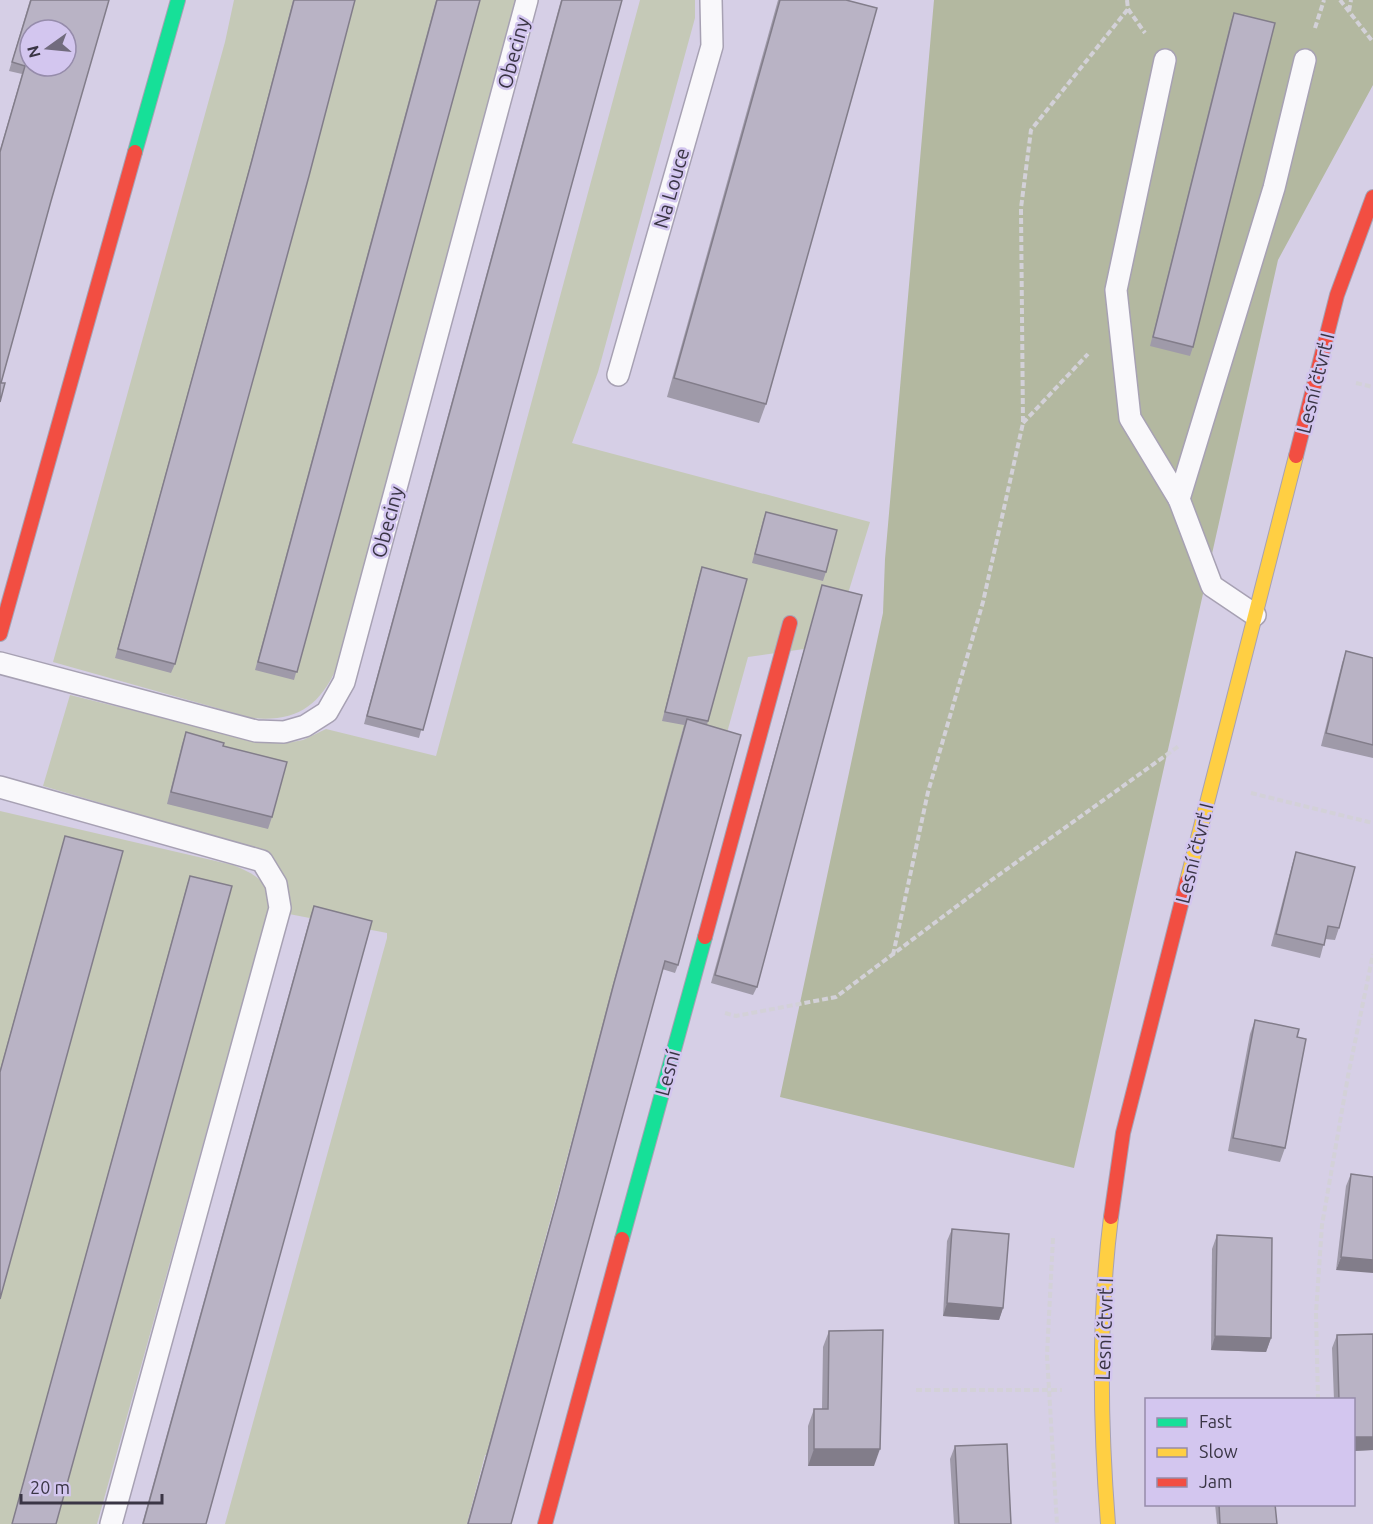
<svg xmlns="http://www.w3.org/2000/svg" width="1373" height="1524" font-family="Ubuntu,sans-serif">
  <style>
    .green { fill: #c5c9b7 }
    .forest { fill: #b3b8a0 }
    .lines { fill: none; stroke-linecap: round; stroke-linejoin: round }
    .lane-casing { stroke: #a7a1b3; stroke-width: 24 }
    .fast-casing { stroke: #a7a1b3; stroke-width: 16 }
    .slow-casing { stroke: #a7a1b3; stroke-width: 16 }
    .jam-casing { stroke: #a7a1b3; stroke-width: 16 }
    .path { stroke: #d3d1d8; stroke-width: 4; stroke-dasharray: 6 3; stroke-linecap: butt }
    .lane { stroke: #f9f8fb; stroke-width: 21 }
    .fast { stroke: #16e098; stroke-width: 14 }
    .slow { stroke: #ffcf43; stroke-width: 14 }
    .jam { stroke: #f24e42; stroke-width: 14 }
    .wall { fill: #9f9aa9 }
    .shaded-wall { fill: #827d8a }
    .building { fill: #b9b3c5; stroke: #827d8a; stroke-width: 1.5; fill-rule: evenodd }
    .labels { text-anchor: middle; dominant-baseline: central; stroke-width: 5; stroke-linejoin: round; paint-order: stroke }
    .street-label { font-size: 20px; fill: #3a3545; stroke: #d3c6ef }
  </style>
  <rect width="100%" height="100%" fill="#d6cfe6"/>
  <g class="green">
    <path d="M234,0H516L336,669C319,707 295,722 252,718L53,662L225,42Z"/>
    <path d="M640,0H695V18L598,372L572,443L870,522L846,600L819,594L804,649L748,657L725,740L683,729L490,1443L525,1466L485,1455L467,1524H225L387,938V933L289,914C289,888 281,861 257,849L43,786L70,695L257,741L287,743L303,740L326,729L436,756Z"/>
    <path d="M0,811L233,865C257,875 271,882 268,911L97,1524H0Z"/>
  </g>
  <polygon class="forest" points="934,0 1373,0 1373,85 1278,260 1074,1168 780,1097 883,613 885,559"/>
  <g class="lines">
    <g class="lane-casing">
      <g id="lane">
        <polyline points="1165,60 1116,290 1130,418 1179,499"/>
        <polyline points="618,375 712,46 711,0"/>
        <polyline points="1255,615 1212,586 1179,499 1274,188 1305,60"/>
        <polyline points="0,663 256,731 284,732 305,726 327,712 344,682 527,0"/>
        <polyline points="0,787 262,861 276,884 280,908 111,1524"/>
      </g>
    </g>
    <g class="fast-casing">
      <g id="fast">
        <polyline points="135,152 178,0"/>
        <polyline points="622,1239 705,937"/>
      </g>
    </g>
    <g class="slow-casing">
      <g id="slow">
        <polyline points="1187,881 1296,456"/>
        <path d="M1108,1524C1100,1422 1098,1319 1111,1217"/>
      </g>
    </g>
    <g class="jam-casing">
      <g id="jam">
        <polyline points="1296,456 1337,295 1373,197"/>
        <polyline points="0,634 135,152"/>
        <polyline points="705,937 790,623"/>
        <polyline points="1111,1217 1123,1133 1187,881"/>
        <polyline points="545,1524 622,1239"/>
      </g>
    </g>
    <g class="path">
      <polyline points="1127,0 1128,9 1145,33"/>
      <polyline points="1340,0 1373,42"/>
      <polyline points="1349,11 1351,0"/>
      <polyline points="1315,28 1324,0"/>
      <polyline points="1356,383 1373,387"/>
      <polyline points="1023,423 1088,354"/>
      <polyline points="1251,793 1373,823"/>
      <polyline points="893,955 928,792 983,602 1023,423 1021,208 1031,130 1128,9"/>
      <polyline points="725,1013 736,1016 836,997 989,882 1179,746"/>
      <polyline points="1053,1238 1047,1355 1057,1524"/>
      <polyline points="916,1390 1062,1390"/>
      <polyline points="1318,1400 1316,1313 1322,1225 1348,1076 1373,954"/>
    </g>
    <use href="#lane" class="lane"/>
    <use href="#fast" class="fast"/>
    <use href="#slow" class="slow"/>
    <use href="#jam" class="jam"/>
  </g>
  <g class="wall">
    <polygon points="30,0 109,0 51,201 1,383 0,402 0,150 22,74 9,71"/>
    <polygon points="293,0 355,0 175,664 171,673 115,658 249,169"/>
    <polygon points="436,0 480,0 294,680 255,670"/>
    <polygon points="561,0 622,0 419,738 364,724"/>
    <polygon points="778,0 846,0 766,404 759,423 667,397"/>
    <polygon points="1234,13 1193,347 1190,356 1150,346 1231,21"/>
    <polygon points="766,512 826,572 823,581 752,563 763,520"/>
    <polygon points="702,567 708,721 707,725 678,965 675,973 662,969 511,1524 467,1524 555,1206 611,991 684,725 662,721 699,576"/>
    <polygon points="822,585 757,987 753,995 711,983"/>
    <polygon points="1346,651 1373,658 1373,758 1321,746 1342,663"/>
    <polygon points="186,732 223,746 272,817 268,829 167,804 182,744"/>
    <polygon points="65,836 0,1299 0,1070"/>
    <polygon points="1296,852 1339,928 1335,940 1325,939 1320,958 1271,946 1292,865"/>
    <polygon points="190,876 56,1524 12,1524 187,885"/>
    <polygon points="314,906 206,1524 142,1524 311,914"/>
    <polygon points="1255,1020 1297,1037 1285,1148 1280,1162 1228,1151 1250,1034"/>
    <polygon points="1351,1174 1373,1177 1336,1270 1346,1186"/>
    <polygon points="952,1229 1003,1308 999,1320 943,1316 947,1241"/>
    <polygon points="1217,1235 1271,1338 1266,1352 1211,1350 1212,1249"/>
    <polygon points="829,1331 874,1466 808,1466 808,1426 814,1409 822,1409 823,1347"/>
    <polygon points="1373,1334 1373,1450 1353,1451 1353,1400 1334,1400 1332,1348 1337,1335"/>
    <polygon points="955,1446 1011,1524 954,1524 950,1459"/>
    <polygon points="1215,1504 1275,1504 1277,1524 1217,1524"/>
  </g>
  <g class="shaded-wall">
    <polygon points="1341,1257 1373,1260 1373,1273 1336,1270"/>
    <polygon points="947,1303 1003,1308 999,1320 943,1316"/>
    <polygon points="1215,1336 1271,1338 1266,1352 1211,1350"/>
    <polygon points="1353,1437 1373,1437 1373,1450 1353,1451"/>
    <polygon points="814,1449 880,1449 874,1466 808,1466"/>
  </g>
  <g class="building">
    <path d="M31,0H109L51,201L1,383H5L0,402V152L25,66L12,62ZM30,30H66V66H30Z"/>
    <polygon points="294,0 355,0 309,176 175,664 118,649 252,160"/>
    <polygon points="437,0 480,0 297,672 258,662"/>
    <polygon points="562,0 622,0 423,730 367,716"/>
    <polygon points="780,0 846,0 877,8 766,404 674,378"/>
    <polygon points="1234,13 1275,23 1193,347 1153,337"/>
    <polygon points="766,512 837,530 826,572 755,554"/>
    <polygon points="702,567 747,579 708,721 665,712"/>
    <polygon points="822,585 862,595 757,987 715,975"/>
    <polygon points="1346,651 1373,658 1373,745 1326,733"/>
    <polygon points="687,719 741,735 678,965 665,961 511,1524 468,1524 558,1197 614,983"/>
    <polygon points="186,732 224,743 223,746 287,762 272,817 171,792"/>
    <polygon points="65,836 123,851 0,1299 0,1072"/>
    <polygon points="1296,852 1355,867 1339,928 1328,926 1324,945 1276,934"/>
    <polygon points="190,876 232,886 56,1524 12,1524"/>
    <polygon points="314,906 372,921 206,1524 143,1524"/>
    <polygon points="1255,1020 1299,1029 1297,1037 1306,1039 1285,1148 1233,1138"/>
    <polygon points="1351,1174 1373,1177 1373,1260 1341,1257"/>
    <polygon points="952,1229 1009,1234 1003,1308 947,1303"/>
    <polygon points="1217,1235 1272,1238 1271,1338 1215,1336"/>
    <polygon points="883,1330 880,1449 814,1449 814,1409 828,1409 829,1331"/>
    <polygon points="1373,1334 1373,1437 1353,1437 1353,1400 1339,1400 1337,1335"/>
    <polygon points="1007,1444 1011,1524 959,1524 955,1446"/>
    <polygon points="1219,1504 1275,1504 1277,1524 1220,1524"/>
  </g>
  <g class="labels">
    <g class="street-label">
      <text transform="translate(513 53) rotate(-75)">Obeciny</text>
      <text transform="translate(671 188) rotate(-74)">Na Louce</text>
      <text transform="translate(1315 383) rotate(-76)">Lesní čtvrť I</text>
      <text transform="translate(387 522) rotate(-75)">Obeciny</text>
      <text transform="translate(1194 853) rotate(-76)">Lesní čtvrť I</text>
      <text transform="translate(667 1073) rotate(-75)">Lesní</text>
      <text transform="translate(1104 1329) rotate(-88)">Lesní čtvrť I</text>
    </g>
  </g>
  <rect x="1145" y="1398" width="210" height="108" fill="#d3c6ef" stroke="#968cab" stroke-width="1.5"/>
  <rect x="1157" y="1418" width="30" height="9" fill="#16e098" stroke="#968cab" stroke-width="1.5"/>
  <text x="1199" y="1428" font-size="18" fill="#3a3545">Fast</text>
  <rect x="1157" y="1448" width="30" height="9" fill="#ffcf43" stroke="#968cab" stroke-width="1.5"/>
  <text x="1199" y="1458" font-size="18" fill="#3a3545">Slow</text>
  <rect x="1157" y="1478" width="30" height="9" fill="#f24e42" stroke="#968cab" stroke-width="1.5"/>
  <text x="1199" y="1488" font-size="18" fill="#3a3545">Jam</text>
  <g transform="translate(48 48) rotate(255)"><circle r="28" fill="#d3c6ef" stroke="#968cab" stroke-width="1.5"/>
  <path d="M0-4.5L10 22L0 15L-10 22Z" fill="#716b7d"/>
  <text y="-9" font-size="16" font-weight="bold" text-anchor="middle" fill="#3a3545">N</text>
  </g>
  <path d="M21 1494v9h141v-9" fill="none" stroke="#3a3545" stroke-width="3"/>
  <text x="30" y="1494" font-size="18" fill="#3a3545" stroke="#d3c6ef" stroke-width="4.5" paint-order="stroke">20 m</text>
</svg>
